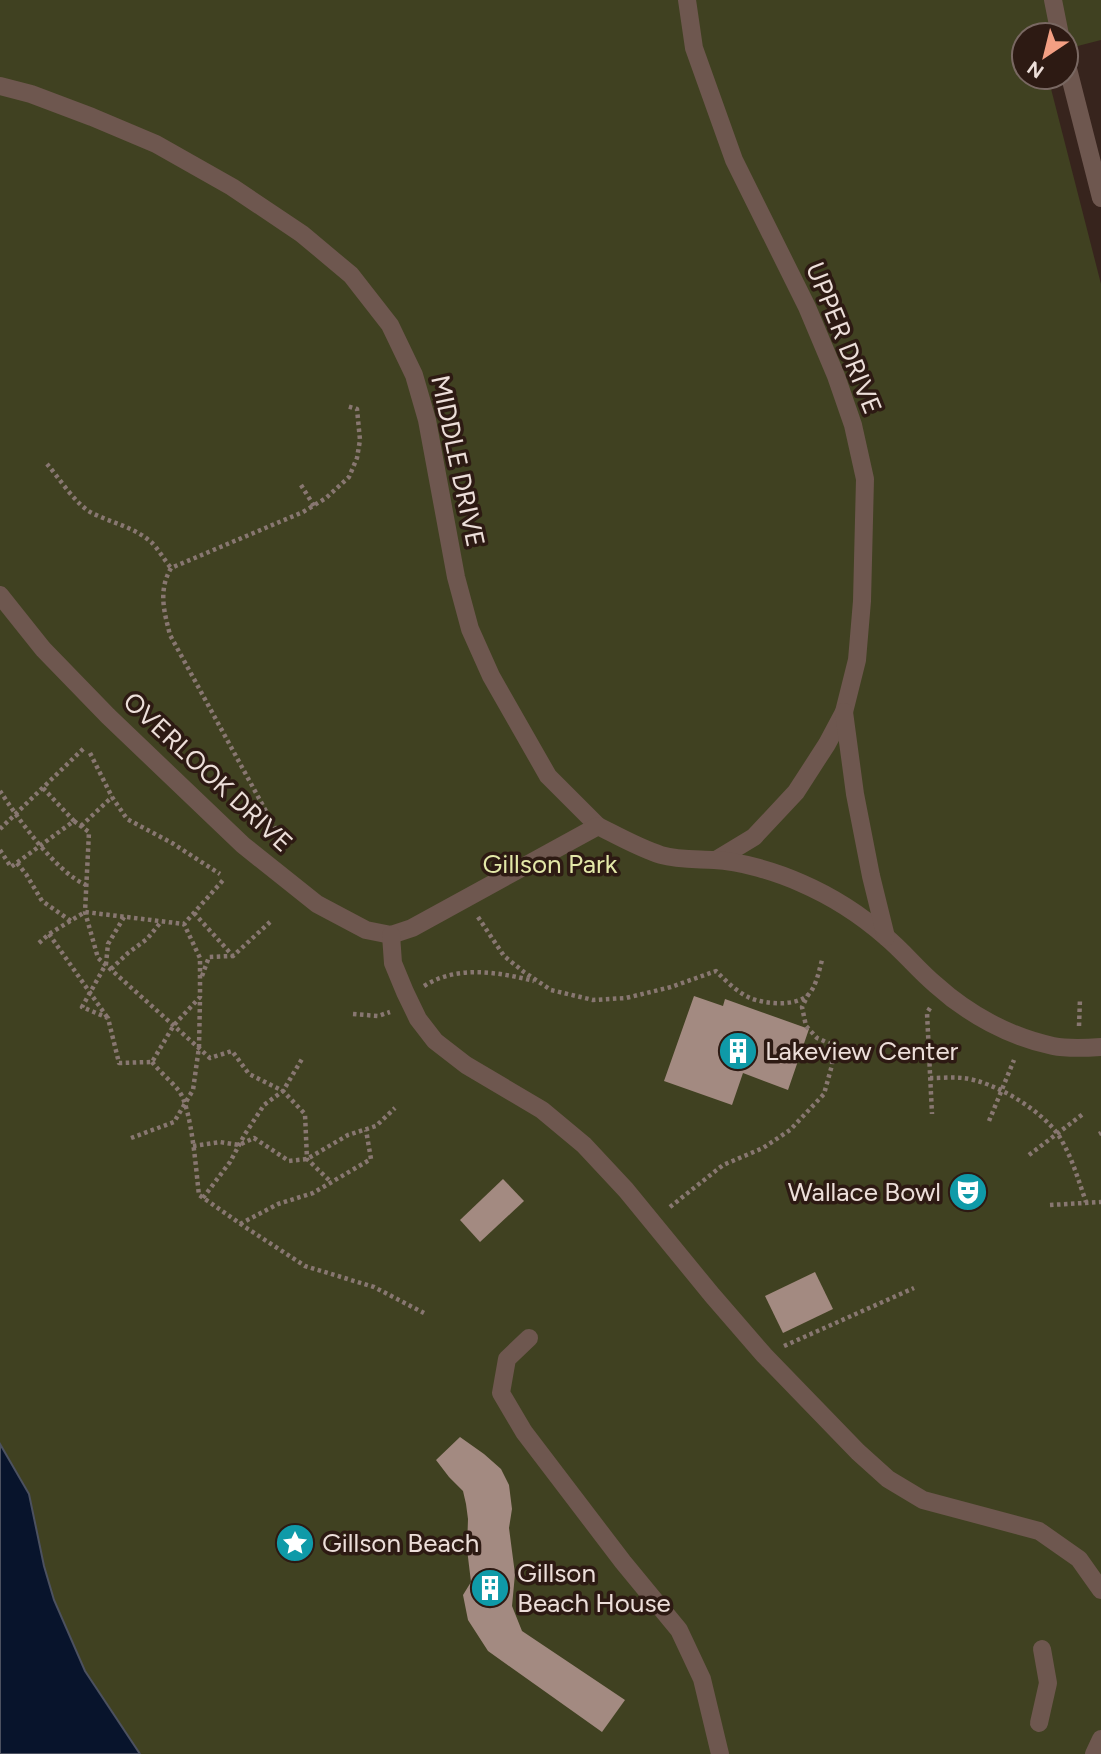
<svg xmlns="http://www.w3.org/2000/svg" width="1101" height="1754" font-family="Figtree,sans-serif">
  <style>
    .green { fill: #404121 }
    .water { fill: #08142c; stroke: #4c5160; stroke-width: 2 }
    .building { fill: #a38a81 }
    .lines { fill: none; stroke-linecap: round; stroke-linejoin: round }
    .path { stroke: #887771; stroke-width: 4.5; stroke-dasharray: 3.5 3.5; stroke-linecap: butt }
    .lane { stroke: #6e574f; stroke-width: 18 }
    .street { stroke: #6e574f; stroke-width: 18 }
    .labels { text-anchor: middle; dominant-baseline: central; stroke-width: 7; stroke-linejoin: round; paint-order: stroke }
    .street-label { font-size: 26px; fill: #ecded9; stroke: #2d1a13 }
    .park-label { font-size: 26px; fill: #e3e8a8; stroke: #2d1a13 }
    .poi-label { font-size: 26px; fill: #ecded9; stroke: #2d1a13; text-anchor: start }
  </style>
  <rect width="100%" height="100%" fill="#37241d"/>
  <polygon class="green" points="0,0 1101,0 1101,40 1066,49 1066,35 1024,35 1024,77 1048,77 1101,284 1101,1754 140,1754 85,1671 54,1600 44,1566 29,1494 0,1444"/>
  <polygon class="water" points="0,1444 29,1494 44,1566 54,1600 85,1671 140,1754 0,1754"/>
  <g class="building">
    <polygon points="694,996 723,1006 725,999 809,1029 788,1090 743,1073 732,1105 664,1081"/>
    <polygon points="503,1179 524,1201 480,1242 460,1220"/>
    <polygon points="815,1272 833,1309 783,1333 765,1296"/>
    <polygon points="460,1437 484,1454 501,1469 509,1485 512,1509 509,1528 515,1574 512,1606 522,1631 625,1700 602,1732 488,1651 468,1620 463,1595 471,1582 467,1549 468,1519 466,1504 463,1491 449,1477 436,1460"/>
  </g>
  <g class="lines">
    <g class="path">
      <path d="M47,464C60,479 75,504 92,513C112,523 134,527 151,542C157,547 165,561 171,568"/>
      <polyline points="301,485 314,506"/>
      <polyline points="90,753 112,797 127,819 172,843 220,874"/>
      <path d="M0,791C19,820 55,871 86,885"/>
      <polyline points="74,821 89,832 85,912 98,958 210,1058 232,1051 249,1074 283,1091 305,1114 307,1159 331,1182"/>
      <polyline points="81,826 112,797"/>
      <polyline points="0,829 84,748"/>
      <path d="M286,848L170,635C164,611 158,591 171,568L303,512L326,498L349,477L357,458L360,440L357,409L347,406"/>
      <polyline points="0,850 11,867 74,821 42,787"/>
      <polyline points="17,863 26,874 42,901 71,921"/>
      <polyline points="194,913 233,956 270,922"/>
      <polyline points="124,917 108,944 106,964 82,1007 108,1018 119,1063 152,1062 174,1025 200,997 200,958 184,924"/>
      <path d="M478,917L504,956L524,972L551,990L593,1000L626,998L671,987L716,971C726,981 737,992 750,998C765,1004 795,1007 808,995C816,987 819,971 822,960"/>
      <polyline points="49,934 107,1017"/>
      <polyline points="39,943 49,934 85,912 184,924 225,878"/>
      <polyline points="111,969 128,953 147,939 161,922"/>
      <polyline points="202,976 209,957 232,956"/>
      <path d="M424,986C457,965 498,972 534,981"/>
      <polyline points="930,1008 927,1013 932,1114"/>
      <polyline points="353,1014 378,1016 390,1012"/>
      <polyline points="1079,1026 1080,999"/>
      <path d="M152,1062C160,1072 171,1081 179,1091C192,1109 196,1171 199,1195L245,1227L305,1266L374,1287L424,1313"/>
      <path d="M930,1078C940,1078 952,1077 963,1078C993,1081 1042,1110 1059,1136C1072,1157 1078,1179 1086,1202"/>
      <polyline points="989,1121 1014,1060"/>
      <polyline points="1099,1134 1101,1133"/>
      <polyline points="131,1138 174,1122 193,1090 199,1047 200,999"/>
      <polyline points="193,1146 220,1142 239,1145 254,1138 289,1161 307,1159 348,1135 376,1126 395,1108"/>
      <polyline points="1029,1155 1083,1114"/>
      <polyline points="203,1198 230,1162 245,1134 264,1105 283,1091 302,1059"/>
      <polyline points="1050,1205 1101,1202"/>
      <polyline points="670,1207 723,1165 763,1148 790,1130 824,1094 832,1065 833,1045 817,1038 806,1026 802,1007 808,995"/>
      <polyline points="240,1224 278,1204 313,1193 371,1159 366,1130"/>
      <polyline points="784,1346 914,1288"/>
    </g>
    <g class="lane">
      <polyline points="687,0 694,48 734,160 807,307 836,376 853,425 865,479 862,601 857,660 844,712 827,744 796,792 754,837 716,860"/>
      <polyline points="0,86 31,94 92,117 156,144 232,187 302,234 351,275 390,325 414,375 427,420 456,577 470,629 491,676 548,776 598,826"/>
      <path d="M0,595L43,649L108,716L243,845L317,904L366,930L391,935L412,928L598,826C618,836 639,848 661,855C678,860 696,859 714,860C740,861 777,872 801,883C831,896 861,915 886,937C904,952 918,970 936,985C968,1014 1010,1037 1053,1046C1068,1049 1086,1048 1101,1047"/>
      <polyline points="844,712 855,794 871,876 886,937"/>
      <polyline points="391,935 393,963 405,992 418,1019 435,1041 466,1065 542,1110 584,1145 626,1190 712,1295 764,1355 858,1452 888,1479 923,1500 1039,1531 1079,1559 1101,1590"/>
      <polyline points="529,1338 507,1359 501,1393 524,1432 623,1562 679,1630 702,1679 720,1754"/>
      <polyline points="1039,1723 1048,1683 1042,1649"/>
      <polyline points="1094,1754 1101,1739"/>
    </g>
    <g class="street">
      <polyline points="1053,0 1060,35"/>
      <polyline points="1066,61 1101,198"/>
    </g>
  </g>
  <defs>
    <g id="building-disc" transform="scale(2.0125)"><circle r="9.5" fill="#0f9aa8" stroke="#2d1a13"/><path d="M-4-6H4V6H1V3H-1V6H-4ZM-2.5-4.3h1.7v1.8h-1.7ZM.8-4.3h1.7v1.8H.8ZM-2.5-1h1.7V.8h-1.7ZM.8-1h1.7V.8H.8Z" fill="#fff"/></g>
    <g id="theatre-disc" transform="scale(2.0125)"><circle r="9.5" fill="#0f9aa8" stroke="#2d1a13"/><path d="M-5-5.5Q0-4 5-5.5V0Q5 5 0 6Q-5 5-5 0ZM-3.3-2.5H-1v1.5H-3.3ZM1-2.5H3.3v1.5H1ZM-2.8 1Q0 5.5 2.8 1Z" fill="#fff"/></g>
    <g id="sight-disc" transform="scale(2.0125)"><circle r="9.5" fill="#0f9aa8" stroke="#2d1a13"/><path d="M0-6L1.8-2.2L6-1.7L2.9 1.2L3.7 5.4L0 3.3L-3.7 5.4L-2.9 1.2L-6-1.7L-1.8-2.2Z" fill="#fff"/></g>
  </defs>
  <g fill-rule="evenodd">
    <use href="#building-disc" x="738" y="1051"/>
    <use href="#theatre-disc" x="968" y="1192"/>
    <use href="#sight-disc" x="295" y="1543"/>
    <use href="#building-disc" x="490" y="1588"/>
  </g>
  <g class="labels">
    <g class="street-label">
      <text transform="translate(844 338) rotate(68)">UPPER DRIVE</text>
      <text transform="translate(458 461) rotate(78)">MIDDLE DRIVE</text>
      <text transform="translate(208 772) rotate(43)">OVERLOOK DRIVE</text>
    </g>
    <g class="park-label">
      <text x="550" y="864">Gillson Park</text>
    </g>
    <g class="poi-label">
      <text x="765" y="1051">Lakeview Center</text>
      <text x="941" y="1192" text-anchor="end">Wallace Bowl</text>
      <text x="322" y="1543">Gillson Beach</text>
      <text x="517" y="1573">Gillson<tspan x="517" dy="30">Beach House</tspan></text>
    </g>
  </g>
  <g transform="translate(1045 56) rotate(215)"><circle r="33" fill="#2d1a13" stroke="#796862" stroke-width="2"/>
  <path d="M0-5L12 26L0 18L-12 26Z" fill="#f39f83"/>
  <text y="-10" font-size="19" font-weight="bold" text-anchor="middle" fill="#ecded9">N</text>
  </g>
</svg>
